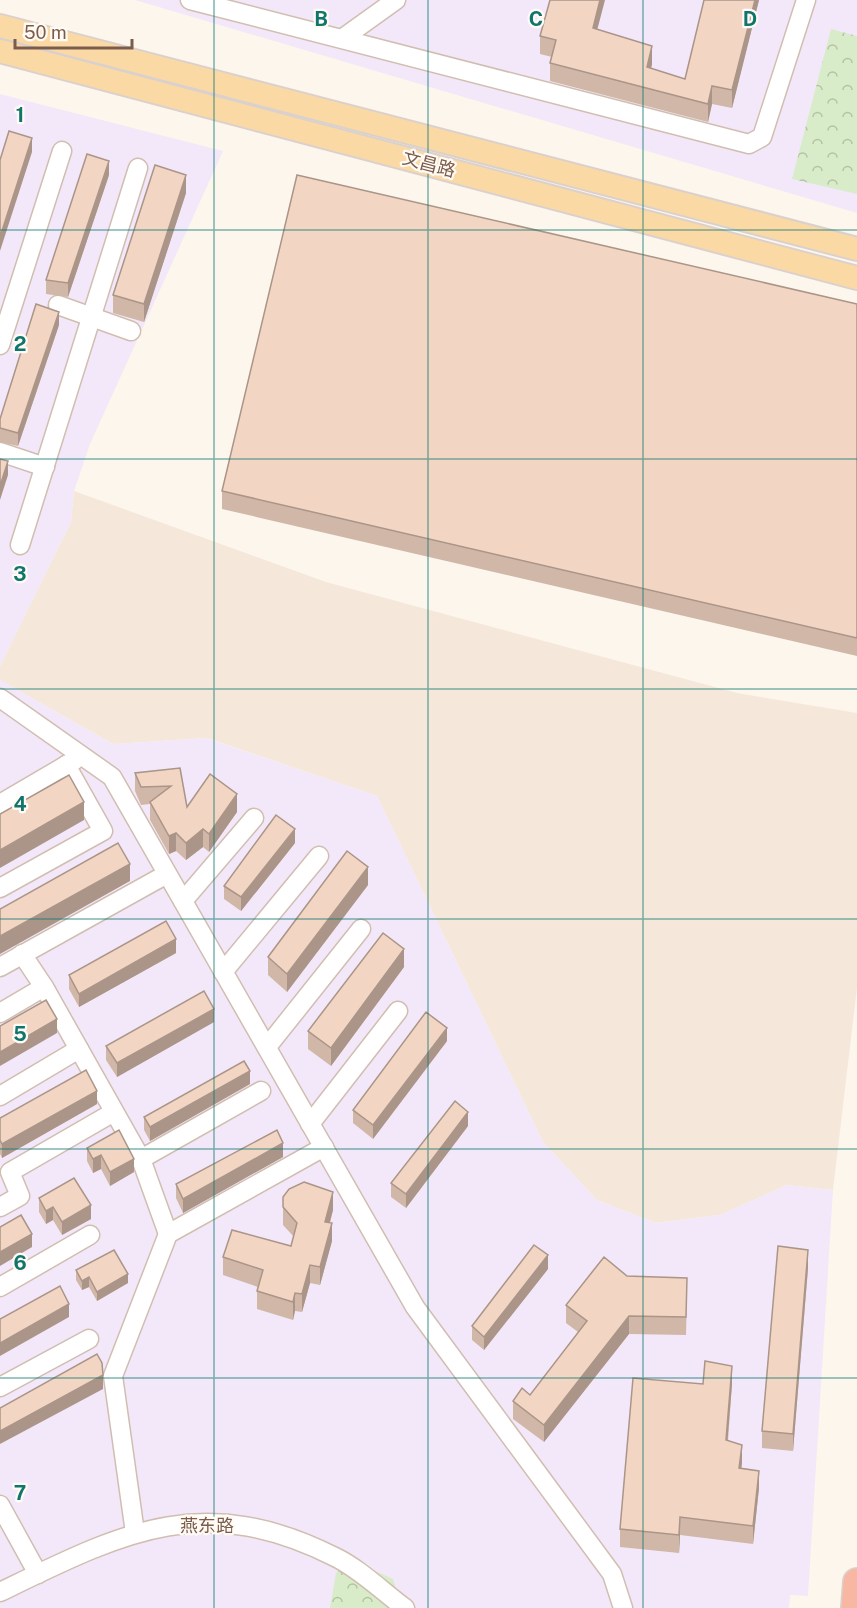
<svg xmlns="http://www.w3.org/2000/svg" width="857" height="1608" font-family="'Public Sans','Noto Sans SC',sans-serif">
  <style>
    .residential { fill: #f5e8da }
    .education { fill: #f3e8fa }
    .forest { fill: url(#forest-crowns) }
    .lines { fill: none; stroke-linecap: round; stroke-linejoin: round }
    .minor-casing { stroke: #d1beb0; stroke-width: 21 }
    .major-casing { stroke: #dad1cd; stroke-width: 26 }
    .highway-casing { stroke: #dad1cd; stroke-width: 30 }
    .minor { stroke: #fff; stroke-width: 18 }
    .major { stroke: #fbd9a5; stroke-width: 22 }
    .highway { stroke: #f7b7a3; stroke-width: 27 }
    .wall { fill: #d1b7a8 }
    .shaded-wall { fill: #aa9588 }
    .building { fill: #f3d5c3; stroke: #aa9588; stroke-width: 1.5 }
    .grid { fill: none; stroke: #0f766e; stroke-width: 1.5; stroke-opacity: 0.55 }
    .labels { text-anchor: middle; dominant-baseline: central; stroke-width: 4.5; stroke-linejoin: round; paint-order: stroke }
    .street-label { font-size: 18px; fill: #7a5c4d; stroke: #fffaf3 }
    .grid-label { font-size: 20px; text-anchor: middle; font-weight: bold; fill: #0f766e; stroke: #fffaf3; stroke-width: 4.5; stroke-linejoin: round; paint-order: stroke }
  </style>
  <defs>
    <pattern id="forest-crowns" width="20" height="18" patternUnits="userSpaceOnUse" patternTransform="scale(1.5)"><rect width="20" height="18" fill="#d8ecc9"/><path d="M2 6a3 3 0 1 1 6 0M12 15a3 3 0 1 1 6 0" fill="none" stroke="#b4c2a5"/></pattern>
  </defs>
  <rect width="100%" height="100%" fill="#fdf6ec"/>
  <polygon class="residential" points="74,491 326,582 737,693 857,713 857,988 833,1190 787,1185 720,1215 656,1223 597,1200 543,1142 377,796 207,738 113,744 0,680 0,666 71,522"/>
  <g class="education">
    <polygon points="135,0 857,0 857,213"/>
    <polygon points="0,94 223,151 90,444 74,491 71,522 0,666"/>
    <polygon points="0,680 113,744 206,738 377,796 543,1142 597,1200 656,1223 720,1215 787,1185 833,1190 808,1596 790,1595 789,1608 0,1608"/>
  </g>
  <g class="forest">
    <polygon points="831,29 857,36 857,194 792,179"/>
    <polygon points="351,1560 393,1579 402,1608 330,1608 336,1573"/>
  </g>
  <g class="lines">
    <g class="minor-casing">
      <g id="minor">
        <polyline points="190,0 749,144 762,137 806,0"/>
        <polyline points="343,38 396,0"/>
        <polyline points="58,305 131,331"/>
        <polyline points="0,345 62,151"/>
        <polyline points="0,452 45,467"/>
        <polyline points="20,545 138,168"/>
        <polyline points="0,698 112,777 415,1307 612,1574 623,1608"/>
        <polyline points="0,804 75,760"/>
        <polyline points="0,888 103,831 66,765"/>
        <polyline points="183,901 254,818"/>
        <polyline points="0,967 167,874"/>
        <polyline points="223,972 319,856"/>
        <polyline points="44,987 141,1159"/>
        <polyline points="0,1013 44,987 22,954"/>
        <polyline points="267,1047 361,929"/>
        <polyline points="0,1096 79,1049"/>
        <polyline points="310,1124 398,1011"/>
        <polyline points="0,1207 20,1196 10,1172 114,1112"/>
        <polyline points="168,1234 141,1159 261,1091"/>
        <polyline points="0,1287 90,1235"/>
        <polyline points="0,1387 89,1339"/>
        <polyline points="0,1505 38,1574"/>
        <polyline points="135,1533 113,1376 168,1234 324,1147"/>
        <path d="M0,1592C122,1533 202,1490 335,1557C360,1569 383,1592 405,1608"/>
      </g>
    </g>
    <g class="major-casing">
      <g id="major">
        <polyline points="0,26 857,249"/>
        <polyline points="0,51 857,278"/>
      </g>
    </g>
    <g class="highway-casing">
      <polyline id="highway" points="855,1608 857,1582"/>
    </g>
    <use href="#minor" class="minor"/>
    <use href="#major" class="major"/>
    <use href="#highway" class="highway"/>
  </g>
  <g class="wall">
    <polygon points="759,0 732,108 712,104 708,122 550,81 550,63 552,57 540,54 540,36 597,30 652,64 651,69 685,79"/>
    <polygon points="109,175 68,297 46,294 46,280"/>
    <polygon points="186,193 144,322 113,313 113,295"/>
    <polygon points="857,304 857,656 222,509 222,491"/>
    <polygon points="59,325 18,446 0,442 0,419"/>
    <polygon points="180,768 187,807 237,812 209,852 203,847 186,860 176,851 169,854 150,820 150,804 141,805 135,791 135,773"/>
    <polygon points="295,843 241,911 224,899 224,886"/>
    <polygon points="368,885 287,992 268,975 268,957"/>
    <polygon points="176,953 79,1007 69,989 69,975"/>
    <polygon points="404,967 331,1066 308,1049 308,1031"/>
    <polygon points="214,1022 117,1077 106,1060 106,1046"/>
    <polygon points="447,1041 373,1139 353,1123 353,1110"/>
    <polygon points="250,1084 150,1141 144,1130 144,1117"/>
    <polygon points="97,1104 2,1158 0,1154 0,1118"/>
    <polygon points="468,1126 406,1208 391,1197 391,1183"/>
    <polygon points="87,1148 134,1172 110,1186 101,1169 93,1173 87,1161"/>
    <polygon points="283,1157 183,1213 176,1198 176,1184"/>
    <polygon points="283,1197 333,1210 330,1223 332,1241 320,1285 310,1283 302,1312 295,1311 293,1320 257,1309 257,1291 258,1287 223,1275 223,1257 291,1246 294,1237 283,1225"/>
    <polygon points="39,1198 91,1219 62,1235 53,1220 46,1224 39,1212"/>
    <polygon points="808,1268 793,1451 762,1448 762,1431"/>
    <polygon points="548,1269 484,1350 472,1340 472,1326"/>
    <polygon points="76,1270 128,1283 97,1301 89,1287 82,1290 76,1280"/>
    <polygon points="627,1276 687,1296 686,1335 629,1334 544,1442 513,1419 513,1401 530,1395 578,1332 566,1323 566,1305"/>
    <polygon points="703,1384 732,1384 728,1441 742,1463 741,1468 759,1488 753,1544 680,1535 679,1553 620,1547 620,1529"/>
  </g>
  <g class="shaded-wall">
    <polygon points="600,0 605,0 593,46 593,28"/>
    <polygon points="755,0 759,0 732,108 732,90"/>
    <polygon points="652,46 652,64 647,85 647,67"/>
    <polygon points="712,86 712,104 708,122 708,104"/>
    <polygon points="32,138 32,152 0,251 0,237"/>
    <polygon points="109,161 109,175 68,297 68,283"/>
    <polygon points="186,175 186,193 144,322 144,304"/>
    <polygon points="59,312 59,325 18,446 18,433"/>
    <polygon points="8,461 8,475 0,500 0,486"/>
    <polygon points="237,794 237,812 209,852 209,834"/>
    <polygon points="84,802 84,820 0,868 0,850"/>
    <polygon points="203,829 203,847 186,860 186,843"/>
    <polygon points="295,829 295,843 241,911 241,897"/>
    <polygon points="176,833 176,851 169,854 169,836"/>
    <polygon points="130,864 130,881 0,954 0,936"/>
    <polygon points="368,867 368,885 287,992 287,974"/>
    <polygon points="176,939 176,953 79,1007 79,994"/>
    <polygon points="404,949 404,967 331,1066 331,1048"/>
    <polygon points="214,1009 214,1022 117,1077 117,1063"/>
    <polygon points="57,1019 57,1033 0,1066 0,1052"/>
    <polygon points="447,1028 447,1041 373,1139 373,1125"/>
    <polygon points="250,1071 250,1084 150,1141 150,1127"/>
    <polygon points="97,1091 97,1104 2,1158 2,1144"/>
    <polygon points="468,1112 468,1126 406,1208 406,1194"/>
    <polygon points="283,1143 283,1157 183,1213 183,1199"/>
    <polygon points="101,1155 101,1169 93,1173 93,1159"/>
    <polygon points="134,1159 134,1172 110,1186 110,1172"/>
    <polygon points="333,1192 333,1210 325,1240 325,1222"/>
    <polygon points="91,1205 91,1219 62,1235 62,1222"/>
    <polygon points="53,1207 53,1220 46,1224 46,1211"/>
    <polygon points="332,1223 332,1241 320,1285 320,1267"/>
    <polygon points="32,1234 32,1247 0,1266 0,1252"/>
    <polygon points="808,1250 808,1268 793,1451 793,1434"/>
    <polygon points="548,1255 548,1269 484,1350 484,1337"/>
    <polygon points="310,1265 310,1283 302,1312 302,1294"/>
    <polygon points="128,1274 128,1283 97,1301 97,1292"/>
    <polygon points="89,1277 89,1287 82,1290 82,1281"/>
    <polygon points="295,1293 295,1311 293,1320 293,1302"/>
    <polygon points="69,1304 69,1317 0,1356 0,1343"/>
    <polygon points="629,1316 629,1334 544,1442 544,1425"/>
    <polygon points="732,1366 732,1384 726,1458 726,1440"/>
    <polygon points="103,1375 103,1389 0,1444 0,1431"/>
    <polygon points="742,1445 742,1463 739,1486 739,1468"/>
    <polygon points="759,1471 759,1488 753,1544 753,1526"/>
    <polygon points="680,1517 680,1535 679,1553 679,1535"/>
  </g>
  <g class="building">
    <polygon points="550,0 600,0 593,28 652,46 647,67 685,79 704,0 755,0 732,90 712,86 708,104 550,63 556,40 540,36"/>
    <polygon points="9,131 32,138 0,237 0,160"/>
    <polygon points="87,154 109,161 68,283 46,280"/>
    <polygon points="155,165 186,175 144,304 113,295"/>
    <polygon points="297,175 857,304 857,638 222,491"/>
    <polygon points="36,304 59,312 18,433 0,428 0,419"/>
    <polygon points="0,459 8,461 0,486"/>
    <polygon points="180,768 187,807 210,774 237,794 209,834 203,829 186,843 176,833 169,836 150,802 171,786 141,787 135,773"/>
    <polygon points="69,775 84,802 0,850 0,814"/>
    <polygon points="276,815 295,829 241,897 224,886"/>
    <polygon points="118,843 130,864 0,936 0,909"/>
    <polygon points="347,851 368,867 287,974 268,957"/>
    <polygon points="166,921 176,939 79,994 69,975"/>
    <polygon points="383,933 404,949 331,1048 308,1031"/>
    <polygon points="204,991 214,1009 117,1063 106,1046"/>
    <polygon points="46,1000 57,1019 0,1052 0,1026"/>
    <polygon points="426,1012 447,1028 373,1125 353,1110"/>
    <polygon points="244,1061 250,1071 150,1127 144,1117"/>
    <polygon points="86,1070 97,1091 2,1144 0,1140 0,1118"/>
    <polygon points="455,1101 468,1112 406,1194 391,1183"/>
    <polygon points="119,1130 134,1159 110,1172 101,1155 93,1159 87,1148"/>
    <polygon points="277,1130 283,1143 183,1199 176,1184"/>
    <polygon points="74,1178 91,1205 62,1222 53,1207 46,1211 39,1198"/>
    <polygon points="304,1182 333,1192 325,1222 332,1223 320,1267 310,1265 302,1294 295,1293 293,1302 257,1291 263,1270 223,1257 232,1230 291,1246 297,1223 283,1207 283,1197 289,1189"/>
    <polygon points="21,1215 32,1234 0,1252 0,1227"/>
    <polygon points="534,1245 548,1255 484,1337 472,1326"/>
    <polygon points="778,1246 808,1250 793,1434 762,1431"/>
    <polygon points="114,1250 128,1274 97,1292 89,1277 82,1281 76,1270"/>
    <polygon points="604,1257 627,1276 687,1278 686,1317 629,1316 544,1425 513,1401 522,1388 530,1395 587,1321 566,1305"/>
    <polygon points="60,1286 69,1304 0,1343 0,1319"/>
    <polygon points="97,1354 102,1363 103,1375 0,1431 0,1408"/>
    <polygon points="705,1361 732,1366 726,1440 742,1445 739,1468 759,1471 753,1526 680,1517 679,1535 620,1529 633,1378 703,1384"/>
  </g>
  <path class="grid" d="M214,0V1608M428,0V1608M643,0V1608M0,230H857M0,459H857M0,689H857M0,919H857M0,1149H857M0,1378H857"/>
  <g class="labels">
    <g class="street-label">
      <text transform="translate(429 164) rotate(15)">文昌路</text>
      <text x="207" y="1525">燕东路</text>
    </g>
  </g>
  <g class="grid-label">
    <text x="321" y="26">B</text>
    <text x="536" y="26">C</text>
    <text x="750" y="26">D</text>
    <text x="20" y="122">1</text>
    <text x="20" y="351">2</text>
    <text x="20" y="581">3</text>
    <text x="20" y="811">4</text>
    <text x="20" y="1041">5</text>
    <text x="20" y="1270">6</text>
    <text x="20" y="1500">7</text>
  </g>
  <path d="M15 39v9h117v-9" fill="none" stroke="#7a5c4d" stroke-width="3"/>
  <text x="24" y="39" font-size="18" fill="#7a5c4d" stroke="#fffaf3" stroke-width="4.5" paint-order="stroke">50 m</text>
</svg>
